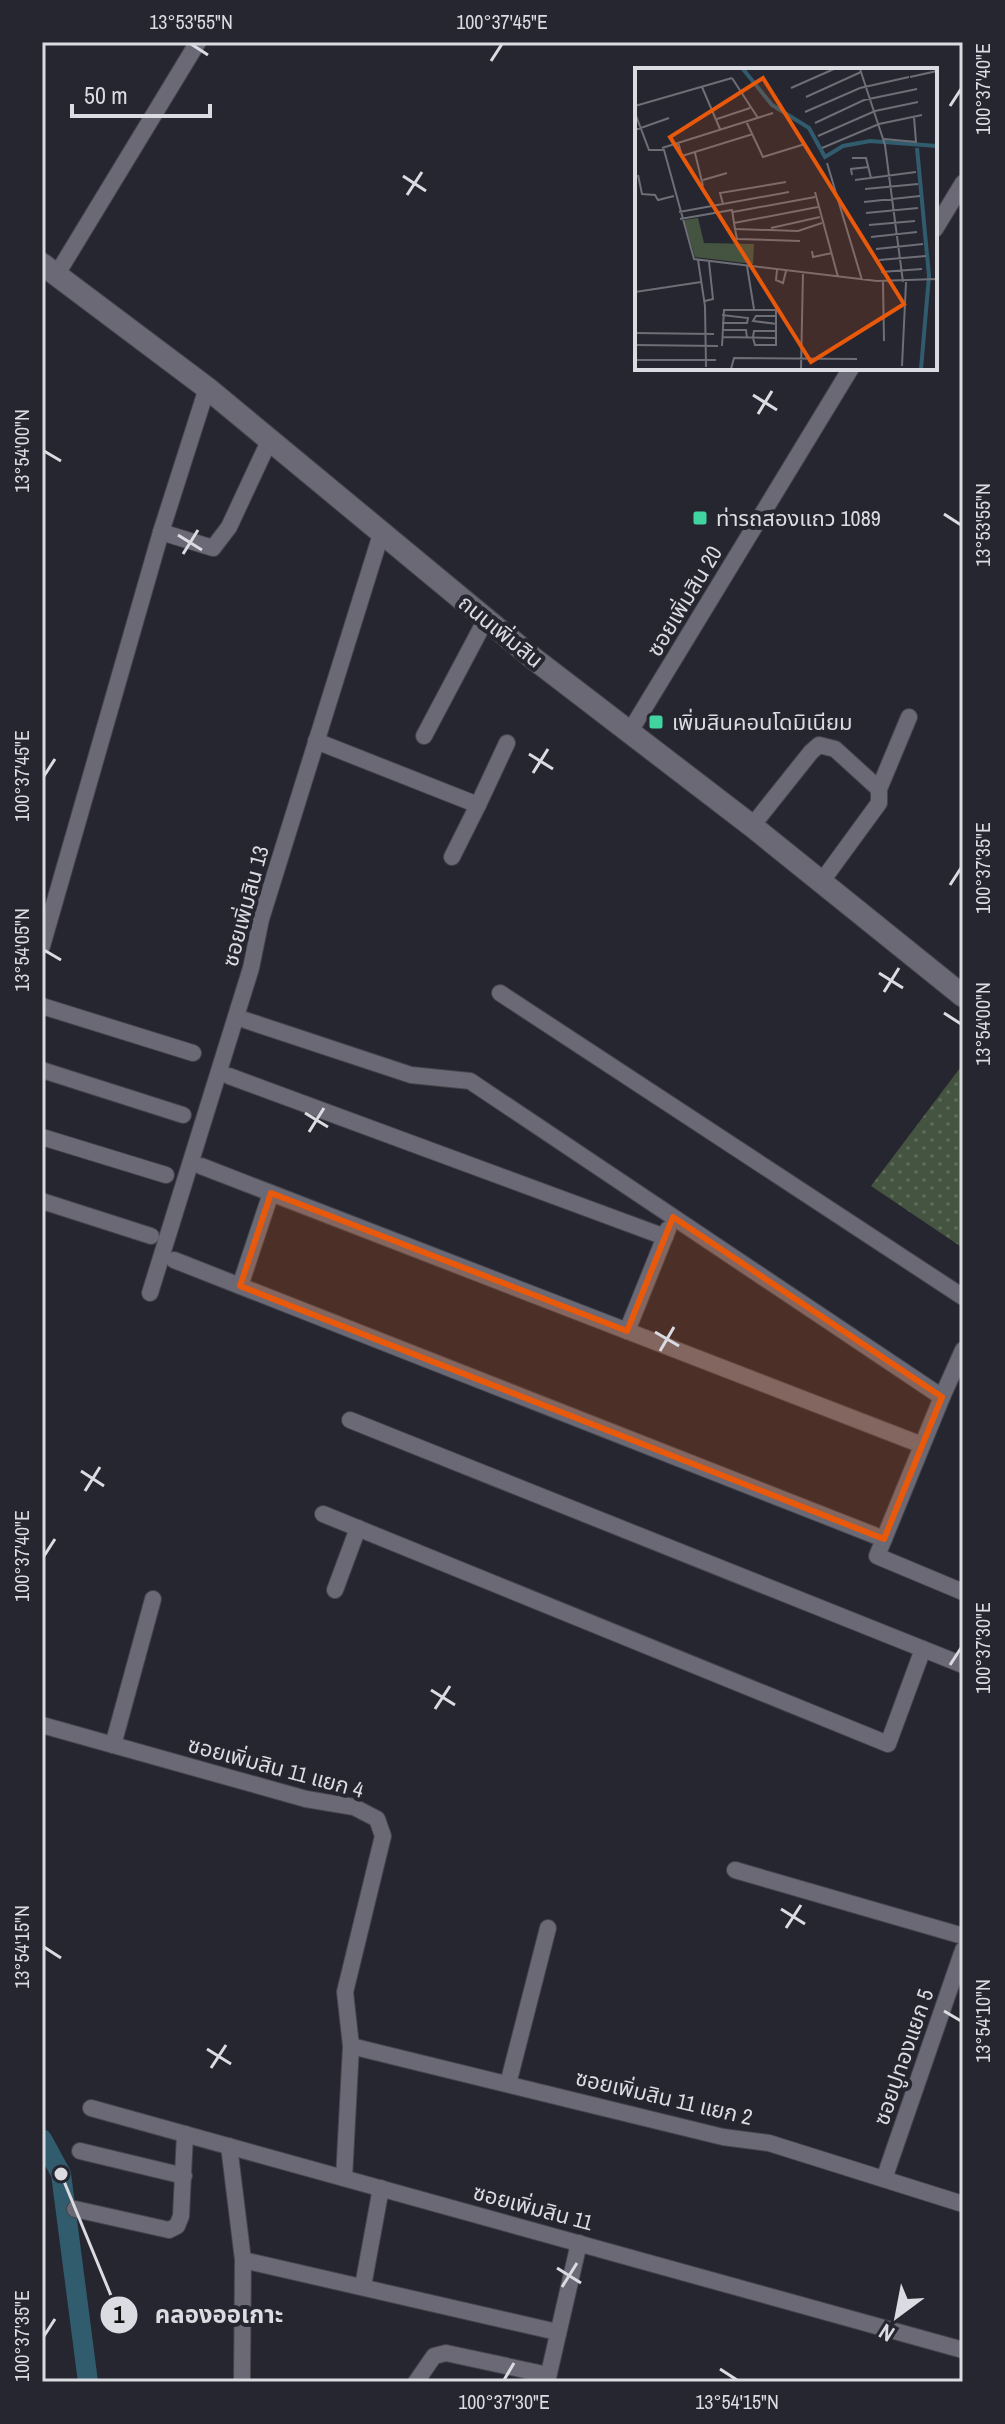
<svg xmlns="http://www.w3.org/2000/svg" width="1005" height="2424" font-family="'Archivo Narrow','Noto Sans Thai',sans-serif">
  <style>
    .grass { fill: url(#grass-dots) }
    .lines { fill: none; stroke-linecap: round; stroke-linejoin: round }
    .canal { stroke: #315c6e; stroke-width: 20 }
    .street-casing { stroke: #44444d; stroke-width: 18 }
    .secondary-casing { stroke: #44444d; stroke-width: 24 }
    .street { stroke: #6a6975; stroke-width: 16 }
    .secondary { stroke: #6a6975; stroke-width: 22 }
    .marked { fill: #e8590c; fill-opacity: 0.2; stroke: #e8590c; stroke-width: 6; stroke-linejoin: round }
    .ticks { fill: none; stroke: #dbdbe2; stroke-width: 3 }
    .poi-dot { fill: #42d4a0; stroke: #262630; stroke-width: 3 }
    .labels { text-anchor: middle; dominant-baseline: central; stroke-width: 8; stroke-linejoin: round; paint-order: stroke }
    .poi-label { font-size: 22px; fill: #dbdbe2; stroke: #262630; text-anchor: start }
    .street-label { font-size: 22px; fill: #dbdbe2; stroke: #262630 }
    .inset-river { fill: none; stroke: #315c6e; stroke-width: 4 }
    .inset-road { fill: none; stroke: #6e6e77; stroke-width: 2 }
    .view { fill: #e8590c; fill-opacity: 0.15; stroke: #e8590c; stroke-width: 4 }
    .inset-edge { fill: none; stroke: #dbdbe2; stroke-width: 4 }
    .leader { fill: none; stroke: #dbdbe2; stroke-width: 3 }
    .callout-dot { fill: #dbdbe2; stroke: #262630; stroke-width: 3 }
    .mark-label { font-size: 24px; text-anchor: middle; font-weight: bold; fill: #111 }
    .callout-label { font-size: 24px; text-anchor: middle; font-weight: bold; fill: #dbdbe2; stroke: #262630; stroke-width: 8; stroke-linejoin: round; paint-order: stroke }
    .neatline { fill: none; stroke: #dbdbe2; stroke-width: 3 }
    .ticks-label { font-size: 20px; text-anchor: middle; fill: #dbdbe2 }
  </style>
  <defs>
    <pattern id="grass-dots" width="8" height="8" patternUnits="userSpaceOnUse" patternTransform="scale(2)"><rect width="8" height="8" fill="#445440"/><path d="M2 2h.1M6 6h.1" fill="none" stroke="#5e6c5b" stroke-width="1.8" stroke-linecap="round"/></pattern>
  </defs>
  <rect width="100%" height="100%" fill="#262630"/>
  <polygon class="grass" points="963,1064 963,1248 871,1186"/>
  <g class="lines">
    <polyline class="canal" points="42,2139 61,2174 88,2382"/>
    <g class="street-casing">
      <g id="street">
        <polyline points="935,229 963,183"/>
        <polyline points="57,274 198,42"/>
        <polyline points="161,532 213,548 229,527 270,439"/>
        <polyline points="629,733 851,368"/>
        <polyline points="424,736 486,619"/>
        <polyline points="316,741 478,805 452,857"/>
        <polyline points="879,789 909,717"/>
        <polyline points="478,805 507,743"/>
        <polyline points="752,826 811,752 819,745 835,749 879,789 879,803 822,881"/>
        <polyline points="42,946 161,532 207,388"/>
        <polyline points="500,993 963,1297"/>
        <polyline points="42,1006 193,1053"/>
        <polyline points="245,1020 411,1075 470,1081 942,1397 877,1556 963,1592"/>
        <polyline points="42,1070 183,1115"/>
        <polyline points="229,1076 665,1237"/>
        <polyline points="42,1137 166,1175"/>
        <polyline points="201,1166 922,1445"/>
        <polyline points="42,1201 151,1236"/>
        <polyline points="174,1260 884,1539"/>
        <polyline points="240,1286 271,1193"/>
        <polyline points="150,1293 251,968 261,919 382,531"/>
        <polyline points="627,1331 668,1229"/>
        <polyline points="942,1397 963,1350"/>
        <polyline points="350,1420 963,1665"/>
        <polyline points="323,1514 888,1744 923,1649"/>
        <polyline points="335,1590 358,1528"/>
        <polyline points="42,1725 306,1799 354,1807 377,1819 383,1836 345,1992 351,2046 344,2178"/>
        <polyline points="113,1745 153,1599"/>
        <polyline points="735,1870 963,1936"/>
        <polyline points="351,2046 723,2137 769,2143 963,2204"/>
        <polyline points="508,2084 548,1928"/>
        <polyline points="91,2108 963,2350"/>
        <polyline points="229,2146 243,2260 242,2382"/>
        <polyline points="80,2151 184,2176"/>
        <polyline points="884,2179 963,1950"/>
        <polyline points="75,2209 169,2230 177,2226 181,2216 185,2134"/>
        <polyline points="243,2260 557,2332"/>
        <polyline points="363,2286 381,2188"/>
        <polyline points="416,2382 434,2356 446,2353 548,2375"/>
        <polyline points="547,2382 579,2243"/>
      </g>
    </g>
    <g class="secondary-casing">
      <polyline id="secondary" points="42,264 207,388 533,658 752,826 963,996"/>
    </g>
    <use href="#street" class="street"/>
    <use href="#secondary" class="secondary"/>
  </g>
  <path class="marked" d="M271,1193L627,1331L673,1217L942,1397L884,1539L240,1286Z"/>
  <path class="ticks" d="M191,44L208,55M491,61L502,44M950,106L961,89M403,176L426,191M407,195L422,172M753,395L777,410M758,414L772,391M44,451L61,461M944,514L961,525M178,535L202,550M183,554L198,530M529,754L553,769M533,773L548,749M44,776L55,759M950,885L961,868M44,950L61,960M879,973L903,988M884,992L899,968M944,1013L961,1024M305,1113L328,1127M309,1132L324,1108M655,1332L679,1346M660,1351L674,1327M81,1471L104,1486M85,1491L100,1467M44,1556L55,1539M950,1665L961,1648M431,1690L455,1705M435,1709L450,1686M781,1909L805,1924M786,1928L801,1905M44,1947L61,1958M944,2011L961,2021M207,2049L231,2064M211,2068L226,2045M557,2268L581,2283M562,2287L577,2263M44,2336L55,2319M720,2369L737,2380M504,2380L514,2363"/>
  <g class="poi-dot">
    <rect x="692" y="510" width="16" height="16" rx="4"/>
    <rect x="648" y="714" width="16" height="16" rx="4"/>
  </g>
  <g class="labels">
    <g class="poi-label">
      <text x="716" y="518">ท่ารถสองแถว 1089</text>
      <text x="672" y="722">เพิ่มสินคอนโดมิเนียม</text>
    </g>
    <g class="street-label">
      <text transform="translate(684 601) rotate(-59)">ซอยเพิ่มสิน 20</text>
      <text transform="translate(501 631) rotate(39)">ถนนเพิ่มสิน</text>
      <text transform="translate(245 906) rotate(-75)">ซอยเพิ่มสิน 13</text>
      <text transform="translate(276 1767) rotate(15)">ซอยเพิ่มสิน 11 แยก 4</text>
      <text transform="translate(903 2057) rotate(-71)">ซอยปูทองแยก 5</text>
      <text transform="translate(664 2097) rotate(13)">ซอยเพิ่มสิน 11 แยก 2</text>
      <text transform="translate(533 2207) rotate(15)">ซอยเพิ่มสิน 11</text>
    </g>
  </g>
  <g transform="translate(635 68)">
    <rect width="302" height="302" fill="#262630"/>
    <path d="M63,150L69,175L119,176L118,196L60,189L49,152Z" fill="#445440"/>
    <path class="inset-river" d="M108,1L137,37L174,60L190,89L208,78L235,73L302,78M282,80L294,208L286,301"/>
    <path class="inset-road" d="M225,1L250,77L268,214M275,9L302,3M97,10L123,50M67,19L85,61M156,20L199,1M171,29L226,4M0,38L97,10M170,44L225,20L274,9M0,45L14,82H29L59,191L242,213L302,211M82,51L115,40M111,53L128,89L170,76M180,55L229,32L282,21M0,62L34,50M183,68L240,43L283,34M249,71L281,74L279,49M43,74L47,88L118,66M27,80L138,45M187,80L244,56L287,47M60,85L68,118M217,90H231L236,110M192,95L227,212M3,107L7,126L20,127L23,132L39,128M217,107L216,101L234,99M68,112L92,105M220,112L281,104M230,121L283,116M180,124L203,209M229,134L285,128M88,136L85,125L151,114M44,144L154,124M98,144L180,129M231,145L283,140M45,151L97,142L100,161L163,163L187,155M99,155L183,139M234,157L280,153M136,160L185,149M100,161L102,171L165,173M236,169L282,164M241,181L288,176M177,183L178,189L197,185M63,192L70,238L71,299M244,192L291,188M112,198L119,241M142,202L141,212L148,215L151,203M246,204L287,201M248,214L249,273M0,224L66,214M70,233L78,231L74,194M142,248H121L118,253L142,256M87,255H112L113,250L87,247M87,262H111L112,270M0,265L79,266M87,269L141,270M118,269L119,263H142M0,277L83,278M87,278L89,242H141V277H120L118,270M0,292H81M267,298L271,214M96,301L99,290L222,291M166,301L168,204"/>
    <path class="view" d="M128,10L269,236L176,294L35,69Z"/>
    <rect width="302" height="302" class="inset-edge"/>
  </g>
  <path class="leader" d="M61 2174L119 2315"/>
  <g class="callout-dot">
    <circle cx="61" cy="2174" r="8"/>
    <circle cx="119" cy="2315" r="20"/>
  </g>
  <g class="mark-label">
    <text x="119" y="2323">1</text>
  </g>
  <g class="callout-label">
    <text x="219" y="2323">คลองออเกาะ</text>
  </g>
  <rect width="1005" height="2424" fill="none" stroke="#262630" stroke-width="88"/>
  <g transform="translate(897 2316) rotate(212)" stroke="#262630" stroke-width="6" paint-order="stroke">
  <path d="M0-6L14 30L0 20L-14 30Z" fill="#dbdbe2"/>
  <text y="-12" font-size="22" font-weight="bold" text-anchor="middle" fill="#dbdbe2">N</text>
  </g>
  <path d="M72 104v12h138v-12" fill="none" stroke="#dbdbe2" stroke-width="4"/>
  <text x="84" y="104" font-size="24" fill="#dbdbe2" stroke="#262630" stroke-width="6" paint-order="stroke">50 m</text>
  <rect x="44" y="44" width="917" height="2336" class="neatline"/>
  <g class="ticks-label">
    <text x="191" y="29">13°53'55"N</text>
    <text x="502" y="29">100°37'45"E</text>
    <text transform="translate(983 89) rotate(-90)" y="7">100°37'40"E</text>
    <text transform="translate(22 451) rotate(-90)" y="7">13°54'00"N</text>
    <text transform="translate(983 525) rotate(-90)" y="7">13°53'55"N</text>
    <text transform="translate(22 776) rotate(-90)" y="7">100°37'45"E</text>
    <text transform="translate(983 868) rotate(-90)" y="7">100°37'35"E</text>
    <text transform="translate(22 950) rotate(-90)" y="7">13°54'05"N</text>
    <text transform="translate(983 1024) rotate(-90)" y="7">13°54'00"N</text>
    <text transform="translate(22 1556) rotate(-90)" y="7">100°37'40"E</text>
    <text transform="translate(983 1648) rotate(-90)" y="7">100°37'30"E</text>
    <text transform="translate(22 1947) rotate(-90)" y="7">13°54'15"N</text>
    <text transform="translate(983 2021) rotate(-90)" y="7">13°54'10"N</text>
    <text transform="translate(22 2336) rotate(-90)" y="7">100°37'35"E</text>
    <text x="504" y="2409">100°37'30"E</text>
    <text x="737" y="2409">13°54'15"N</text>
  </g>
</svg>
